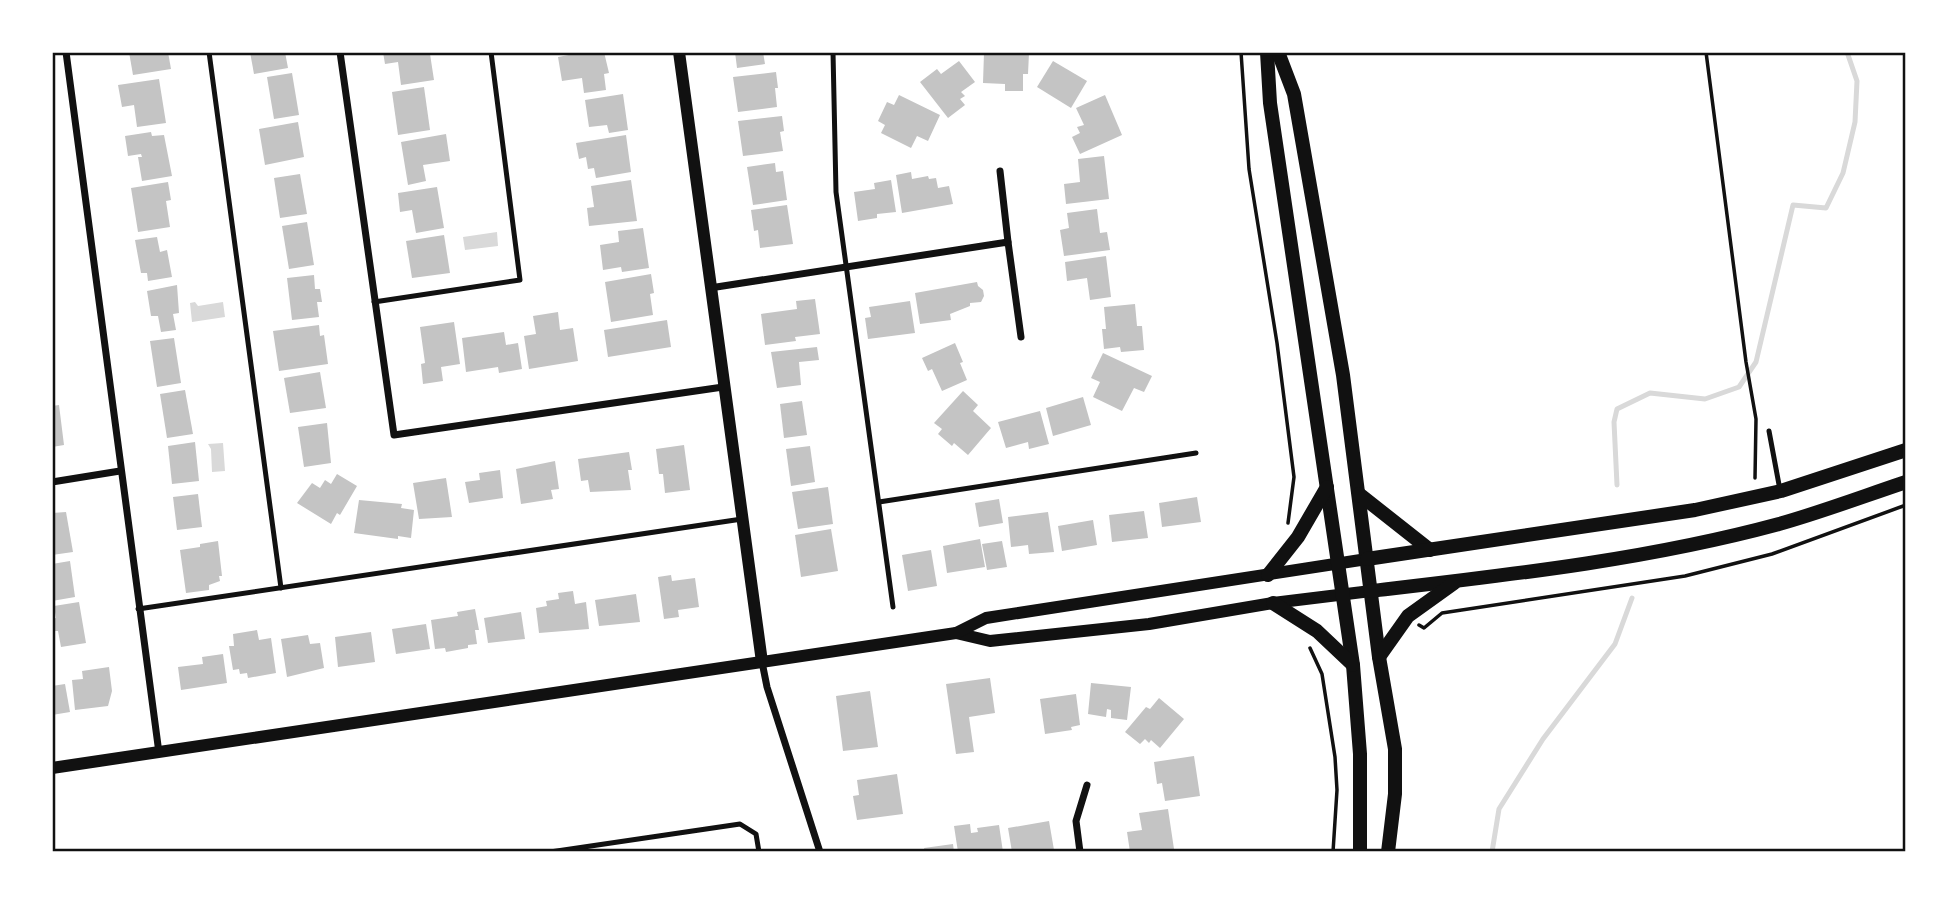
<svg xmlns="http://www.w3.org/2000/svg" width="1958" height="904" font-family="Lato,sans-serif">
  <style>
    .water { fill: #d9d9d9 }
    .lines { fill: none; stroke-linecap: round; stroke-linejoin: round }
    .stream { stroke: #d9d9d9; stroke-width: 5 }
    .building { fill: #c4c4c4 }
    .path { stroke: #111; stroke-width: 3.5 }
    .service { stroke: #111; stroke-width: 5 }
    .minor { stroke: #111; stroke-width: 7 }
    .tertiary { stroke: #111; stroke-width: 12 }
    .secondary { stroke: #111; stroke-width: 14 }
    .neatline { fill: none; stroke: #111; stroke-width: 2.5 }
  </style>
  <rect width="100%" height="100%" fill="#fff"/>
  <g class="water">
    <polygon points="497,232 498,246 465,250 463,237"/>
    <polygon points="195,302 198,306 223,302 225,317 192,322 190,303"/>
    <polygon points="223,443 225,471 212,472 211,449 208,444"/>
  </g>
  <g class="lines">
    <g class="stream">
      <polyline points="1617,485 1614,422 1617,409 1650,393 1705,399 1739,387 1756,362 1793,205 1826,208 1843,173 1855,122 1857,81 1847,52"/>
      <polyline points="1492,852 1499,809 1543,739 1615,644 1632,598"/>
    </g>
  </g>
  <g class="building">
    <polygon points="129,52 168,52 171,69 133,75"/>
    <polygon points="250,52 285,52 288,68 254,74"/>
    <polygon points="383,52 430,54 434,80 401,85 398,62 385,64"/>
    <polygon points="585,52 604,52 609,73 604,74 606,90 584,93 582,78 562,81 558,57"/>
    <polygon points="735,52 763,52 765,64 737,68"/>
    <polygon points="1007,52 1029,53 1028,74 1023,74 1023,91 1005,91 1005,84 983,83 984,53 1007,55"/>
    <polygon points="959,61 975,82 961,92 965,96 960,99 965,105 948,118 920,82 937,69 941,74"/>
    <polygon points="1053,61 1087,81 1071,108 1037,87"/>
    <polygon points="776,72 778,88 775,88 777,107 738,112 733,77"/>
    <polygon points="292,73 299,115 274,119 267,77"/>
    <polygon points="159,79 166,123 137,127 134,105 122,107 118,85"/>
    <polygon points="424,87 430,130 398,135 392,92"/>
    <polygon points="623,94 628,130 609,133 607,125 589,127 585,100"/>
    <polygon points="899,95 940,115 928,141 917,136 911,148 881,133 885,125 878,121 887,102 894,105"/>
    <polygon points="1105,95 1122,135 1080,154 1072,137 1080,133 1077,127 1084,125 1076,108"/>
    <polygon points="782,116 784,131 780,132 783,151 743,156 738,121"/>
    <polygon points="298,122 304,157 265,165 259,129"/>
    <polygon points="151,132 152,136 164,135 172,176 142,181 138,157 142,157 141,154 128,156 125,136"/>
    <polygon points="446,134 450,161 423,165 426,181 408,185 401,142"/>
    <polygon points="626,135 631,172 596,178 594,168 588,169 586,157 579,159 576,143"/>
    <polygon points="1104,156 1109,199 1066,204 1064,184 1080,182 1078,159"/>
    <polygon points="775,163 776,172 783,171 787,200 753,205 747,167"/>
    <polygon points="911,172 912,179 928,176 929,179 936,178 938,188 949,186 953,204 902,213 896,175"/>
    <polygon points="300,174 307,214 280,218 274,178"/>
    <polygon points="631,180 637,221 589,226 587,208 594,207 591,186"/>
    <polygon points="891,180 896,212 877,214 877,218 858,221 854,192 875,189 874,183"/>
    <polygon points="168,182 171,200 166,201 170,227 138,232 131,188"/>
    <polygon points="437,187 444,228 416,233 412,210 400,212 398,193"/>
    <polygon points="787,205 793,244 760,248 758,230 754,231 751,210"/>
    <polygon points="1097,209 1100,233 1107,232 1110,250 1064,256 1060,230 1069,228 1067,213"/>
    <polygon points="307,222 314,265 289,269 282,226"/>
    <polygon points="643,228 649,268 622,272 621,267 603,270 600,245 619,242 618,231"/>
    <polygon points="444,235 450,273 412,278 406,241"/>
    <polygon points="157,237 160,252 167,250 172,277 148,281 147,273 141,273 135,240"/>
    <polygon points="1106,256 1111,297 1090,300 1087,278 1067,281 1065,262"/>
    <polygon points="651,274 654,293 650,294 653,315 611,322 605,282"/>
    <polygon points="314,275 315,289 320,289 322,302 317,302 319,317 292,320 287,278"/>
    <polygon points="977,282 978,286 983,290 984,296 981,302 970,303 970,306 950,314 951,320 920,324 915,293"/>
    <polygon points="177,285 179,313 173,314 176,330 161,332 158,316 151,316 147,291"/>
    <polygon points="815,299 820,334 795,337 796,341 765,345 761,314 797,309 796,301"/>
    <polygon points="910,301 915,333 868,339 865,318 871,317 869,307"/>
    <polygon points="1135,304 1137,326 1142,326 1144,350 1121,352 1120,347 1104,349 1102,329 1106,329 1104,307"/>
    <polygon points="558,312 560,330 573,328 578,361 529,369 524,336 536,334 533,316"/>
    <polygon points="667,320 671,347 608,357 604,330"/>
    <polygon points="454,322 460,364 441,367 443,381 423,384 421,364 425,363 420,327"/>
    <polygon points="319,325 320,336 324,335 328,364 279,371 273,331"/>
    <polygon points="504,332 506,345 518,343 522,369 499,373 498,367 466,372 462,338"/>
    <polygon points="174,338 181,383 157,387 150,341"/>
    <polygon points="955,343 963,362 960,363 967,380 942,391 932,369 928,371 922,358"/>
    <polygon points="817,347 819,360 799,362 801,385 777,388 771,352"/>
    <polygon points="1103,353 1152,376 1144,392 1134,388 1122,411 1093,397 1100,382 1091,378"/>
    <polygon points="320,372 326,408 290,413 284,378"/>
    <polygon points="185,390 193,434 167,438 160,394"/>
    <polygon points="963,391 978,405 973,411 991,428 968,455 954,443 952,446 938,434 942,429 934,423"/>
    <polygon points="1083,397 1091,425 1053,436 1046,408"/>
    <polygon points="802,401 807,435 784,438 780,404"/>
    <polygon points="59,405 64,445 52,447 52,406"/>
    <polygon points="1040,411 1049,444 1029,449 1028,442 1006,448 998,422"/>
    <polygon points="327,423 331,463 304,467 298,427"/>
    <polygon points="195,442 199,481 172,484 168,446"/>
    <polygon points="684,445 690,490 665,493 663,474 659,474 656,449"/>
    <polygon points="810,446 815,482 791,486 786,449"/>
    <polygon points="629,452 632,470 628,470 631,490 590,492 588,480 581,481 578,459"/>
    <polygon points="555,461 559,489 551,490 553,499 521,504 516,469"/>
    <polygon points="500,470 503,498 469,503 465,482 480,480 479,473"/>
    <polygon points="337,474 357,486 340,515 337,513 331,524 297,503 312,483 320,488 325,480 331,484"/>
    <polygon points="446,478 452,517 419,519 413,483"/>
    <polygon points="828,487 833,524 798,529 792,492"/>
    <polygon points="198,494 202,527 177,530 173,497"/>
    <polygon points="1197,497 1201,522 1162,527 1159,503"/>
    <polygon points="999,499 1003,523 979,527 975,503"/>
    <polygon points="359,500 402,504 401,508 414,510 411,538 398,536 398,539 354,533"/>
    <polygon points="1144,511 1148,538 1112,542 1109,515"/>
    <polygon points="66,512 73,552 52,555 52,513"/>
    <polygon points="1048,512 1054,552 1029,554 1028,545 1011,547 1008,517"/>
    <polygon points="1093,520 1097,545 1062,551 1058,526"/>
    <polygon points="831,529 838,571 801,577 795,535"/>
    <polygon points="980,539 985,567 947,573 943,546"/>
    <polygon points="218,541 222,576 219,576 220,581 209,585 209,590 186,593 180,550 200,547 200,544"/>
    <polygon points="1002,541 1007,567 987,570 982,544"/>
    <polygon points="931,550 937,586 908,591 902,555"/>
    <polygon points="70,561 75,597 52,601 52,564"/>
    <polygon points="671,575 672,581 695,578 699,607 678,610 679,617 664,619 658,577"/>
    <polygon points="573,591 575,604 586,602 589,629 539,633 536,608 547,606 546,601 559,599 558,593"/>
    <polygon points="636,594 640,622 599,626 595,600"/>
    <polygon points="79,602 86,643 61,647 58,631 55,631 53,619 56,618 54,606"/>
    <polygon points="475,609 479,630 475,630 477,644 468,645 468,648 446,652 445,648 435,649 431,620 458,616 457,612"/>
    <polygon points="521,612 525,639 488,643 484,618"/>
    <polygon points="426,624 430,649 396,654 392,629"/>
    <polygon points="257,630 259,640 271,638 276,673 248,678 247,673 240,674 239,669 233,670 229,646 234,646 233,634"/>
    <polygon points="371,632 375,662 338,667 335,637"/>
    <polygon points="308,635 310,644 320,643 324,668 287,677 281,639"/>
    <polygon points="223,654 227,683 181,690 178,667 203,664 202,657"/>
    <polygon points="109,667 112,691 108,706 75,710 72,680 83,679 82,671"/>
    <polygon points="990,678 995,713 969,717 974,752 956,754 946,684"/>
    <polygon points="1091,683 1131,687 1127,720 1111,718 1111,710 1107,709 1106,717 1088,714"/>
    <polygon points="65,684 70,712 52,715 52,686"/>
    <polygon points="870,691 878,747 843,751 836,696"/>
    <polygon points="1076,694 1080,725 1071,727 1072,730 1045,734 1040,699"/>
    <polygon points="1159,698 1184,719 1160,748 1151,740 1149,743 1145,739 1140,744 1125,732 1146,707 1150,709"/>
    <polygon points="1194,756 1200,796 1165,801 1162,783 1157,784 1154,762"/>
    <polygon points="897,774 903,814 857,820 853,796 859,795 857,780"/>
    <polygon points="1168,809 1174,849 1130,852 1127,832 1142,830 1139,813"/>
    <polygon points="1049,821 1054,850 1012,852 1008,828"/>
    <polygon points="970,824 971,833 978,832 977,828 999,825 1003,852 958,852 954,826"/>
    <polygon points="953,844 954,852 925,852 924,848"/>
  </g>
  <g class="lines">
    <g class="path">
      <polyline points="1241,52 1249,169 1277,343 1294,477 1288,523"/>
      <polyline points="1706,52 1746,362 1756,419 1755,478"/>
      <polyline points="1419,625 1424,628 1442,613 1685,576 1772,554 1906,505"/>
      <polyline points="1310,648 1322,674 1335,757 1337,790 1333,852"/>
    </g>
    <g class="service">
      <polyline points="209,52 281,588"/>
      <polyline points="833,52 836,192 893,607"/>
      <polyline points="374,302 520,280 491,52"/>
      <polyline points="1769,431 1780,490"/>
      <polyline points="879,502 1196,453"/>
      <polyline points="138,609 742,519"/>
      <polyline points="550,852 740,824 756,834 759,852"/>
    </g>
    <g class="minor">
      <polyline points="66,52 159,753"/>
      <polyline points="340,52 394,435 723,387"/>
      <polyline points="1000,171 1008,242"/>
      <polyline points="710,288 1008,242 1021,337"/>
      <polyline points="52,482 120,471"/>
      <polyline points="762,662 767,687 820,852"/>
      <polyline points="1080,852 1076,821 1087,785"/>
    </g>
    <g class="tertiary">
      <polyline points="679,52 762,662"/>
      <polyline points="956,633 990,641 1149,624 1273,603 1371,591"/>
      <polyline points="52,768 956,633 986,618 1367,559"/>
    </g>
    <g class="secondary">
      <polyline points="1267,52 1270,103 1353,665 1360,754 1360,852"/>
      <polyline points="1278,52 1294,94 1343,375 1379,657 1395,749 1395,794 1388,852"/>
      <polyline points="1359,494 1430,550"/>
      <polyline points="1367,559 1695,510 1781,491 1906,450"/>
      <polyline points="1268,575 1298,537 1327,487"/>
      <path d="M1371,591C1508,575 1646,560 1779,524C1822,512 1864,496 1906,482"/>
      <polyline points="1273,603 1317,631 1353,665"/>
      <polyline points="1379,657 1408,616 1454,583"/>
    </g>
  </g>
  <rect width="1958" height="904" fill="none" stroke="#ffffff" stroke-width="108"/>
  <rect x="54" y="54" width="1850" height="796" class="neatline"/>
</svg>
